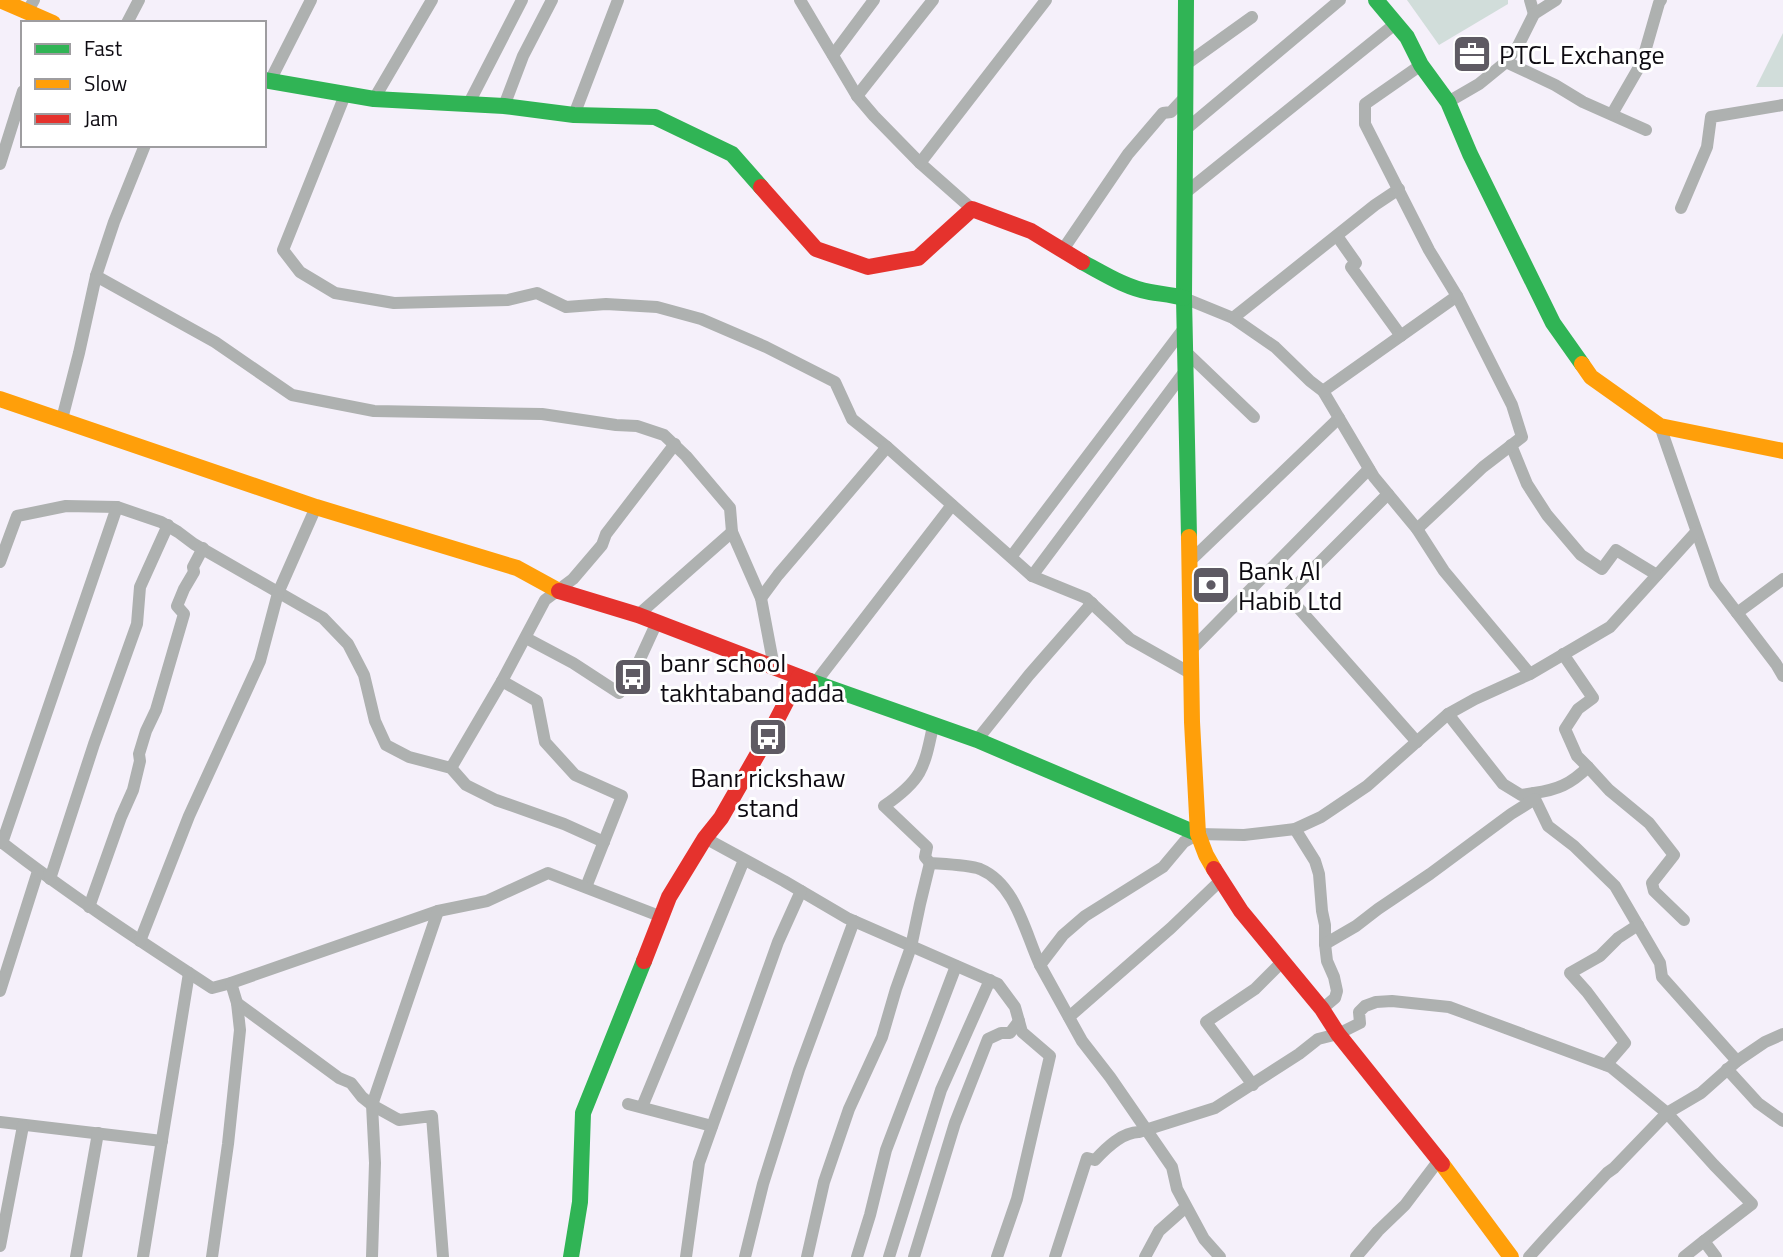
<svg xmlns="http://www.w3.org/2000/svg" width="1783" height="1257" font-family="'Titillium Web',sans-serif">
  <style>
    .green { fill: #d1ddda }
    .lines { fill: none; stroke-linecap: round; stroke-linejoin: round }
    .street { stroke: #aeb1b0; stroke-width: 12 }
    .fast { stroke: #30b455; stroke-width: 16 }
    .slow { stroke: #ff9f0a; stroke-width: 16 }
    .jam { stroke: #e5322d; stroke-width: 16 }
    .labels { text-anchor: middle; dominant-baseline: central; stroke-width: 6; stroke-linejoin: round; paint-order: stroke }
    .poi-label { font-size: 26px; fill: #0d0a11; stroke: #fff; text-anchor: start }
  </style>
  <rect width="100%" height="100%" fill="#f5f0fa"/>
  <g class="green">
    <polygon points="1407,0 1508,0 1508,4 1439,45"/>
    <polygon points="1783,33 1783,87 1756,87"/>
  </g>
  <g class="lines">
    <g class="street">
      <polyline points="800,0 857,96 874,116 920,163 972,209"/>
      <polyline points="1530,0 1534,14"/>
      <polyline points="27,12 34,0"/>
      <polyline points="127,23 139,0"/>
      <polyline points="833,55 874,0"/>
      <polyline points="1506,62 1555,85 1583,102 1646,130"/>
      <polyline points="1185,65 1252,17"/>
      <polyline points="270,81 311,0"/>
      <polyline points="345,95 283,250 300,272 335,293 394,303 508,300 537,293 566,307 606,304 657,307 701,319 766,347 835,382 852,419 887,447 1032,576 1086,598 1130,639 1192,674"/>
      <polyline points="857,96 933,0"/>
      <polyline points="374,99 432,0"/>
      <polyline points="1448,102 1479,84 1506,62 1518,46 1534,14 1556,0"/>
      <polyline points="468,105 522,0"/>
      <polyline points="504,106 523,56 552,0"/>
      <polyline points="1612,114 1642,62 1659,3 1661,0"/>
      <polyline points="574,115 618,0"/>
      <polyline points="1185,130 1340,0"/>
      <polyline points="920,163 1046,0"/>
      <polyline points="0,164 23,91"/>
      <polyline points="1185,193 1395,24"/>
      <polyline points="1681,208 1707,147 1711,117 1783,105"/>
      <polyline points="1337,236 1356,263 1351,267 1401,336"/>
      <polyline points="1062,251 1128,154 1163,113 1171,112 1185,97"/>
      <polyline points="96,276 215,342 292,395 374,411 542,414 616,425 637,426 664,435 686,456 730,508 732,532 761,598 774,667"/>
      <polyline points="1184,298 1233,318 1275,347 1310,381 1323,391 1374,477 1417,529 1444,571 1530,674"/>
      <polyline points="1233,318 1375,205 1399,189"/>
      <polyline points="1185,351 1254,417"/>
      <polyline points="1323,391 1457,296 1429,250 1365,124 1365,104 1421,65"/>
      <polyline points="62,419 79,353 96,276 114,222 145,145"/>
      <polyline points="1660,426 1715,584 1776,664 1783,676"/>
      <polyline points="1511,445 1527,484 1547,515 1581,555 1602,569 1616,550 1657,575"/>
      <polyline points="1388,494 1287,595 1417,742"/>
      <polyline points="1417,529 1483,467 1522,437 1512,405 1457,296"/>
      <polyline points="1011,557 1185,327"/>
      <polyline points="0,562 17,516 66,506 117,507 161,522 178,532 194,544 323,618 348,644 364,675 375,721 386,745 409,757 451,768 466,785 496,800 564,824 604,842"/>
      <polyline points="1189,562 1339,418"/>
      <polyline points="1032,576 1185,371"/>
      <polyline points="761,598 778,575 887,447"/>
      <polyline points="1737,613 1783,579"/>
      <polyline points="638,615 732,532"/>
      <polyline points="526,638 573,663 619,693 635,670 657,622"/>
      <polyline points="1191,650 1369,469"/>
      <polyline points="1563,654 1593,698 1578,709 1565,729 1577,756 1588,767"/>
      <polyline points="502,681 537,701 545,742 575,775 622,796 586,887"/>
      <polyline points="815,683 952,505"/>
      <polyline points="1448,714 1503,784 1521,795 1534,793 1535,799 1548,826 1574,846 1615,886 1660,963 1662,977 1737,1061"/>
      <path d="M933,726C924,769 922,780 884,806L927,847L925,857L930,863C943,864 969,865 980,869C1016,884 1025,933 1040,965"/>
      <polyline points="977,740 1029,675 1092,603"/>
      <polyline points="451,768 502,681 545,600 573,579 602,545 606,534 675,444"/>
      <path d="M1534,793C1557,790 1571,784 1588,767L1609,790L1649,823L1674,855L1652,883L1654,891L1684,920"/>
      <polyline points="1295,829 1315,861 1319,874 1322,911 1325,925 1325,944 1327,961 1334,977 1337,991 1335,998 1322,1009"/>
      <polyline points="705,838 784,881 847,918 998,984 1015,1007 1022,1032 1050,1056 1017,1199 997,1257"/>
      <path d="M0,841C68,894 140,941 212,988L231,983L438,911L487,901L548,873L662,917"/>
      <polyline points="2,843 117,507"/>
      <polyline points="50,879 94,744 137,624 140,587 168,525"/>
      <polyline points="89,907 121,817 133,790 140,761 139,754 146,731 156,710 184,614 177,606 184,589 194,572 193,567 203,548"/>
      <polyline points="140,941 189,816 260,661 278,593 316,507"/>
      <polyline points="1325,944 1356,926 1378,909 1430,874 1511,814 1535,799"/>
      <polyline points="0,991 38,871"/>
      <polyline points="237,1003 339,1078 351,1083 362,1097 372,1105 399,1120 432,1116 443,1257"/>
      <polyline points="1069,1017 1171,928 1221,880"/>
      <polyline points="1606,1065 1625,1043 1587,992 1570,973 1600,956 1618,938 1638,925"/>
      <polyline points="1727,1069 1758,1103 1783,1121"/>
      <polyline points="1253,1085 1206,1022 1255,989 1282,962"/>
      <polyline points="628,1104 712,1126"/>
      <polyline points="642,1107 744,860"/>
      <polyline points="0,1122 162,1141"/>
      <polyline points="0,1246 23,1126"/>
      <polyline points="76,1257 98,1133"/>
      <polyline points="143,1257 189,973"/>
      <polyline points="212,1257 228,1144 240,1030 237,1003 231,983"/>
      <polyline points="372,1257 375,1163 372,1105 438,911"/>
      <polyline points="686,1257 699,1163 778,942 801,891"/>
      <polyline points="745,1257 763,1184 799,1070 854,921"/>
      <polyline points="807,1257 824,1182 849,1109 882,1037 896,989 911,947 920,904 930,863"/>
      <polyline points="857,1257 870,1215 886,1150 956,966"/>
      <polyline points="889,1257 941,1090 990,980"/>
      <polyline points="914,1257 955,1123 988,1039 1001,1033 1010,1033 1019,1021"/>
      <path d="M1055,1257L1087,1158L1095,1160C1106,1148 1122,1132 1139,1132L1215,1108L1299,1054L1318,1039L1338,1034L1360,1023L1359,1012L1365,1006L1376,1002L1392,1001L1449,1007L1611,1067L1667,1113L1714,1165L1752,1204L1704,1241L1716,1257"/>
      <polyline points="1145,1257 1159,1231 1186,1207"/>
      <polyline points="1220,1257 1204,1239 1177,1189 1172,1167 1110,1077 1082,1041 1040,965 1063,935 1085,916 1163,867 1184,842 1198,834 1244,835 1295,829 1321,817 1367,786 1448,714 1475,699 1530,674 1610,627 1696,532"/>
      <polyline points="1356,1257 1378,1231 1405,1205 1439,1160"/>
      <path d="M1529,1257C1554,1228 1581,1201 1607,1173L1614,1168L1667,1113L1701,1093L1737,1061L1765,1042L1783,1034"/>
      <polyline points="1684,1257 1704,1241"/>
    </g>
    <g class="fast">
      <polyline points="1186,0 1184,298 1189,537"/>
      <polyline points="1376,0 1407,37 1421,65 1448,102 1470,154 1553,323 1582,364"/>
      <polyline points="264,80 374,99 504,106 574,115 655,117 732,154 761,187"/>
      <path d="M1082,262C1103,273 1126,288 1150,292C1162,294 1173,295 1184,298"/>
      <polyline points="810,681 977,740 1198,834"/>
      <polyline points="571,1257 580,1202 583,1113 644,961"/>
    </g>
    <g class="slow">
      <polyline points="0,0 53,23"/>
      <polyline points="1582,364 1591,377 1660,426 1783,451"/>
      <polyline points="0,399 316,507 517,568 559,591"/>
      <polyline points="1189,537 1192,722 1198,834 1206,855 1214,869"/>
      <polyline points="1442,1164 1511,1257"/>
    </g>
    <g class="jam">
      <polyline points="761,187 816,249 868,267 918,258 972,209 1031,231 1082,262"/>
      <polyline points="559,591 638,615 810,681"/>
      <polyline points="1214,869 1241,911 1322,1009 1338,1034 1442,1164"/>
      <polyline points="644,961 669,897 705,838 721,818 772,729 799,677"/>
    </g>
  </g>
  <defs>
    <g id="office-square" transform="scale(2.0125)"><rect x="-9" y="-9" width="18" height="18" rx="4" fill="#5e5a63" stroke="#fff"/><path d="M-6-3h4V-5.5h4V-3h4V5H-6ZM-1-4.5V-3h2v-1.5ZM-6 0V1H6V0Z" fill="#fff"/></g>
    <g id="bank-square" transform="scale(2.0125)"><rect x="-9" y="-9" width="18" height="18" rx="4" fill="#5e5a63" stroke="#fff"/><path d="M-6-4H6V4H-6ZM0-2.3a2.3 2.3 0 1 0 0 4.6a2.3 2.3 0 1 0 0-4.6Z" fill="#fff"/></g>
    <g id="bus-square" transform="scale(2.0125)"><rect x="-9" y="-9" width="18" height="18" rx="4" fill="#5e5a63" stroke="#fff"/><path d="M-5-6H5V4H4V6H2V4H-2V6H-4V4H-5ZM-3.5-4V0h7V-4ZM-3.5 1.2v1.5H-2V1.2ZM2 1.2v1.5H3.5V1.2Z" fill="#fff"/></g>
  </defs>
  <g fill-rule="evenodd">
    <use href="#office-square" x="1472" y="54"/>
    <use href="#bank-square" x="1211" y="585"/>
    <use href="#bus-square" x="633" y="677"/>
    <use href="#bus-square" x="768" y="737"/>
  </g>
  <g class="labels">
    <g class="poi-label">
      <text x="1499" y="54">PTCL Exchange</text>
      <text x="1238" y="570">Bank Al<tspan x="1238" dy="30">Habib Ltd</tspan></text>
      <text x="660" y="662">banr school<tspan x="660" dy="30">takhtaband adda</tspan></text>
      <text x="768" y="777" text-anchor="middle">Banr rickshaw<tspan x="768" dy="30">stand</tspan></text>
    </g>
  </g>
  <rect x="21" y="21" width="245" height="126" fill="#ffffff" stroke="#9e9da0" stroke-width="2"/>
  <rect x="35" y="44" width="35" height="10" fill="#30b455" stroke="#9e9da0" stroke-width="2"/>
  <text x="84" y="56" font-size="21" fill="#0d0a11">Fast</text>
  <rect x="35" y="79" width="35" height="10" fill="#ff9f0a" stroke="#9e9da0" stroke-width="2"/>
  <text x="84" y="91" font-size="21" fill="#0d0a11">Slow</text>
  <rect x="35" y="114" width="35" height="10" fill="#e5322d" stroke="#9e9da0" stroke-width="2"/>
  <text x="84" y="126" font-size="21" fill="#0d0a11">Jam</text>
</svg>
